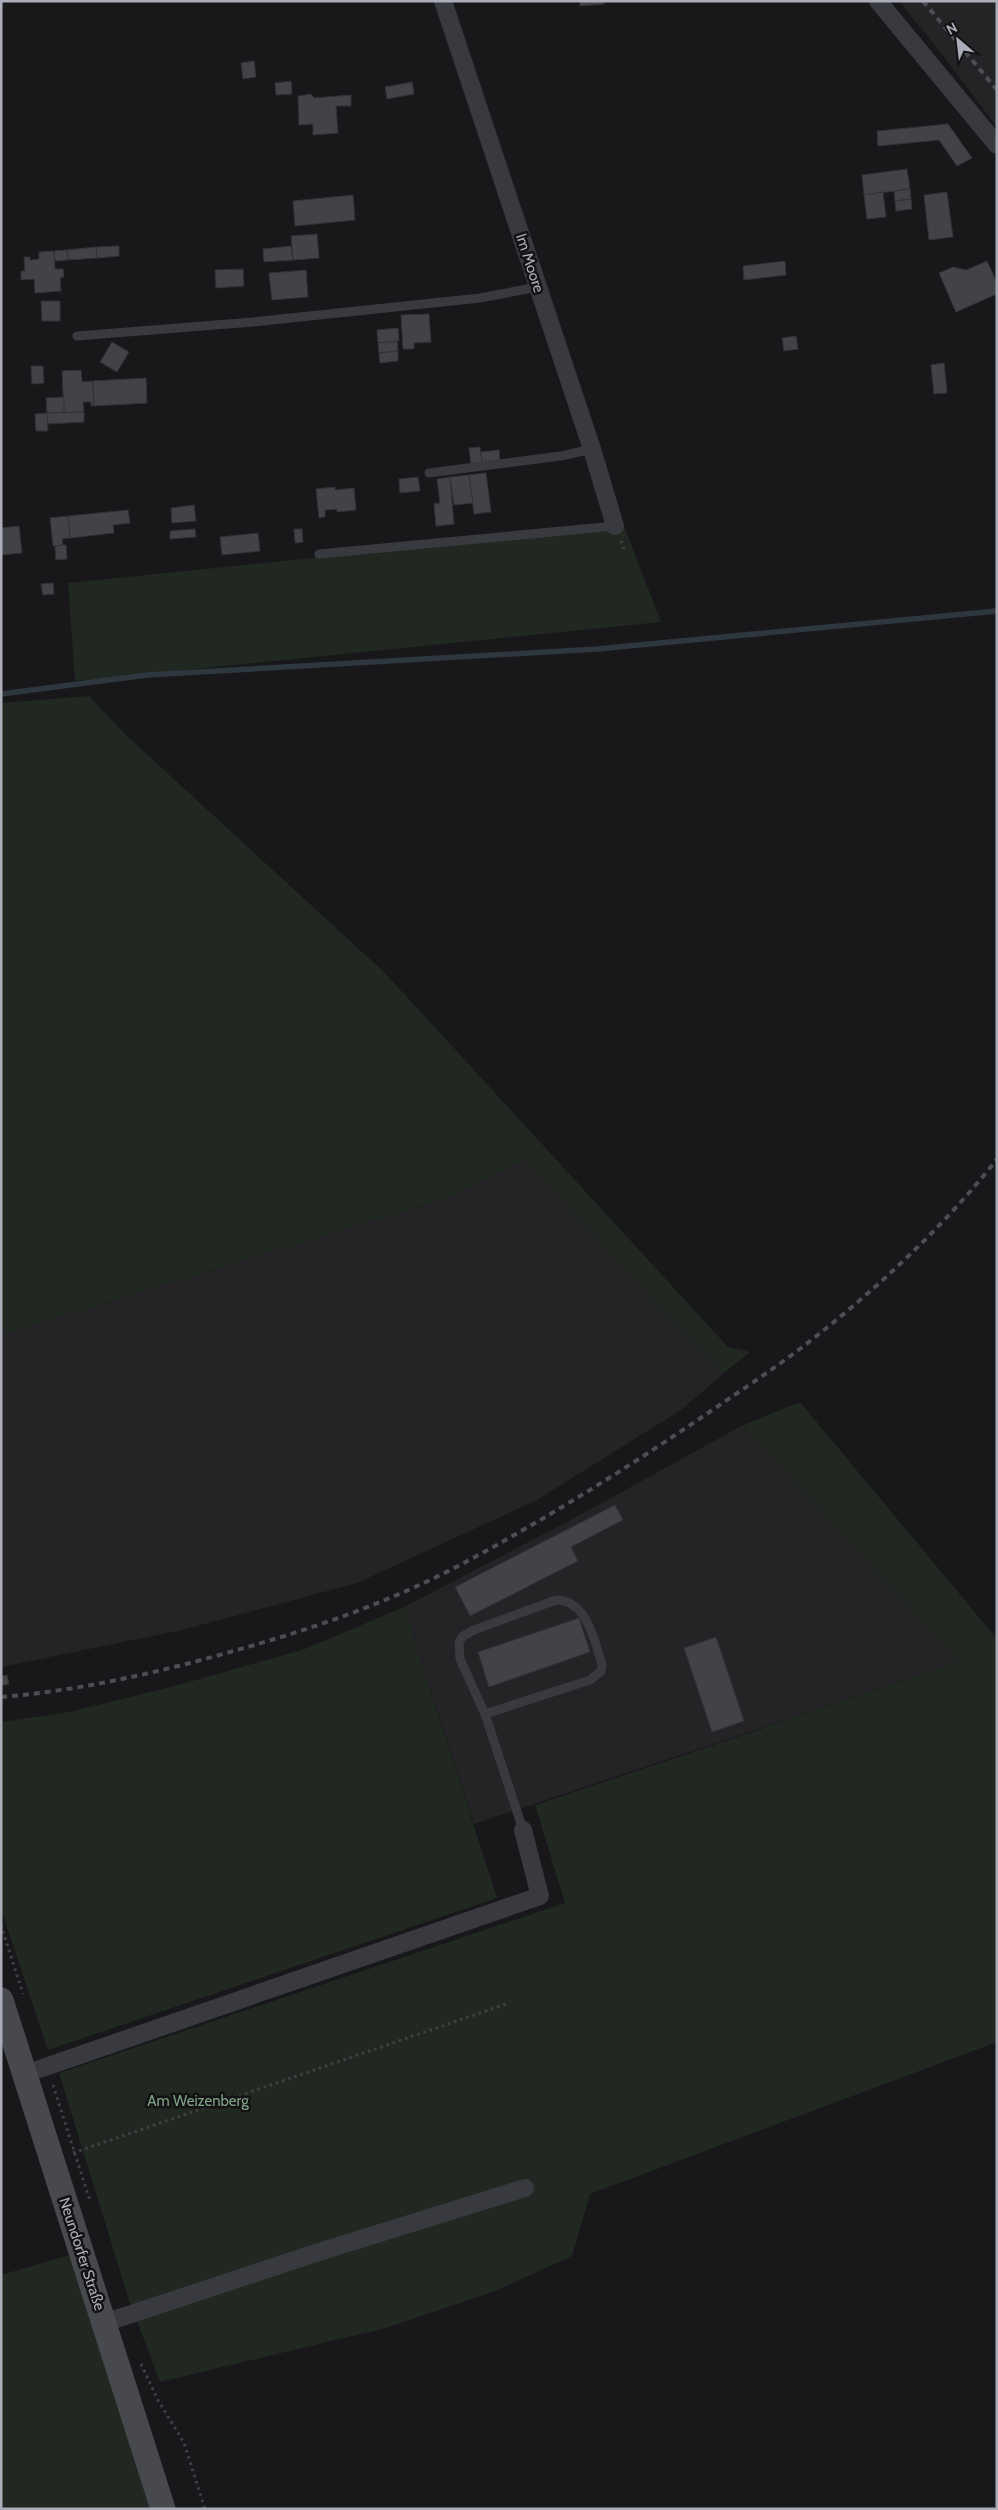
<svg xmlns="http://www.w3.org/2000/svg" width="998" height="2510" font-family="Cabin,sans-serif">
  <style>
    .built { fill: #242427 }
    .green { fill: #202821 }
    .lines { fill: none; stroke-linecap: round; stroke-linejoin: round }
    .stream { stroke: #2e363e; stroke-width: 5.5 }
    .building { fill: #424347; stroke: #323236 }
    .path { stroke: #3f4146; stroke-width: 3; stroke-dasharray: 2.5 4; stroke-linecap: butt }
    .service { stroke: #393a3f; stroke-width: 9 }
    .minor { stroke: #393a3f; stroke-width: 18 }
    .secondary { stroke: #47494f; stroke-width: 25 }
    .rail { stroke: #4c4e54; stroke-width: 4; stroke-dasharray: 6 5; stroke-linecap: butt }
    .labels { text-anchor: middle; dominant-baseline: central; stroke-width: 5; stroke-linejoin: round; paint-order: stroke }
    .street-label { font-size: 15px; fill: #abaeb9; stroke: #131315 }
    .park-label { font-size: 15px; fill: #82a486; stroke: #131315 }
  </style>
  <rect width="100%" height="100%" fill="#18181a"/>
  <g class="built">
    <polygon points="899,1 997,1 997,127 941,53"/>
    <polygon points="522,1160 556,1193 654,1301 724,1373 681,1410 537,1500 357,1583 182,1630 1,1667 1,1335 454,1196"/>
    <polygon points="743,1425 960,1662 474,1824 404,1607 569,1521"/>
  </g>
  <g class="green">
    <polygon points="624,526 661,622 75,681 68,583"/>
    <polygon points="89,696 127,736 385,973 728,1347 750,1352 724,1373 654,1301 556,1193 522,1160 454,1196 1,1335 1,703"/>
    <polygon points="800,1402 997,1639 997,2042 590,2194 572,2256 493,2292 386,2328 160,2382 129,2300 59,2073 565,1903 535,1805 960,1662 743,1425"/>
    <polygon points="404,1607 497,1898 48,2050 1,1909 1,1722 69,1712 171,1687 305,1649"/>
    <polygon points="70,2255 96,2330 150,2509 1,2509 1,2275"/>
  </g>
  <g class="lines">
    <polyline class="stream" points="1,694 147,675 597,649 997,611"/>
  </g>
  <g class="building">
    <polygon points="580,1 604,1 604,4 580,6"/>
    <polygon points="254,61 256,77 243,79 241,63"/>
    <polygon points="291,81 292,94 276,95 275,83"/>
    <polygon points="412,82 414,94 387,99 385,87"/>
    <polygon points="311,94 314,98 351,95 351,106 336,106 338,133 313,135 313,124 299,125 298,96"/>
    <polygon points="948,124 972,158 957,166 939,140 878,146 877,131"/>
    <polygon points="907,169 910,189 864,195 862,175"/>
    <polygon points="910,189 911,199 895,201 894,191"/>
    <polygon points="883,192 886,217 867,219 864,195"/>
    <polygon points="947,192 953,237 929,240 924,195"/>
    <polygon points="353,195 355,220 295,226 293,201"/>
    <polygon points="911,199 912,209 896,211 895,201"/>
    <polygon points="317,234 319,258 293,260 291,236"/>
    <polygon points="119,246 119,256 97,258 96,247"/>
    <polygon points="291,246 293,260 264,262 263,249"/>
    <polygon points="96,247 97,258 68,260 67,250"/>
    <polygon points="67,250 68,260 55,261 54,251"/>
    <polygon points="54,251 55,269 63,269 64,277 60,278 61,291 35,293 34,279 21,280 21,271 25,271 24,257 30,257 30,260 39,259 39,252"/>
    <polygon points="785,261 786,275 744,280 743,266"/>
    <polygon points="987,261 997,283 997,294 956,312 939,273 953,267 966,270"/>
    <polygon points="243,269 244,286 216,288 215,270"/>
    <polygon points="306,270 308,297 272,300 269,273"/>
    <polygon points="41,301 60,301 60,321 42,321"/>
    <polygon points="429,314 431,342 414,343 414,349 403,349 401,315"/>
    <polygon points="398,328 399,341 378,343 377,330"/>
    <polygon points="796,336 798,349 784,351 782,338"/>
    <polygon points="397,341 398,351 379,353 378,343"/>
    <polygon points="112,342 129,352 117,372 100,362"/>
    <polygon points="398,351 398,361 380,363 379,353"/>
    <polygon points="944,363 947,393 934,394 931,365"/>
    <polygon points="31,366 43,366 44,383 32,384"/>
    <polygon points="81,370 82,382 93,381 94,406 91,406 91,402 83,402 84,412 64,413 62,371"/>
    <polygon points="146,378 147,403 94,406 93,381"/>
    <polygon points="64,397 64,413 47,413 46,398"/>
    <polygon points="84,412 84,422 47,424 47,413"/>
    <polygon points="47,413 48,431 36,431 35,414"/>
    <polygon points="480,447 482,462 471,464 469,448"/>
    <polygon points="499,450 500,460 482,462 481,452"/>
    <polygon points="486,473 491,512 474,514 469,475"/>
    <polygon points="469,475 473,503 454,505 450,477"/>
    <polygon points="418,477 420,491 400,493 399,479"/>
    <polygon points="450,477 454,524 436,526 434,504 440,503 437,479"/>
    <polygon points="335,487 335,490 354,488 356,510 337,512 337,509 325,510 325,517 319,518 316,489"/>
    <polygon points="194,505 196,521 172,523 171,508"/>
    <polygon points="128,510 130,523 113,525 114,533 70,538 68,516"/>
    <polygon points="68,516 70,538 62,539 63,545 53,546 50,518"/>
    <polygon points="19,526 22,553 1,555 1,528"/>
    <polygon points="195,529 196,537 170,539 170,531"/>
    <polygon points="294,529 302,529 303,542 295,543"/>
    <polygon points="258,533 260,551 222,555 220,537"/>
    <polygon points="63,545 66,545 67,559 56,560 55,546"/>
    <polygon points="53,583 54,594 43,595 41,584"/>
    <polygon points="615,1505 623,1520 571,1547 578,1561 470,1616 455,1587"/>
    <polygon points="579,1618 590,1652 489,1687 478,1652"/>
    <polygon points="716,1637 744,1721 712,1732 684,1648"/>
    <polygon points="7,1675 9,1684 1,1686 1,1676"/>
  </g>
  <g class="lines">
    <g class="path">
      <polyline points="621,541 624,549"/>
      <polyline points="1,1925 23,1994"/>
      <polyline points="53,2085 90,2201"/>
      <polyline points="73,2153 509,2003"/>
      <polyline points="141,2364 158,2400 184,2443 205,2509"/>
    </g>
    <g class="service">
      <polyline points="77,336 253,322 480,298 538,287"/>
      <polyline points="429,473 561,456 592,449"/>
      <polyline points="319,554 615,526"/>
      <path d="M485,1714L590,1680L601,1671L602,1664C594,1640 587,1600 556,1600L474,1630L463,1636L459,1642L460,1659L485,1714L523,1830"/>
    </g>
    <g class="minor">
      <polyline points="443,1 592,449 615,526"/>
      <polyline points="878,1 997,145"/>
      <polyline points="25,2074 540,1896 523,1830"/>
      <polyline points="104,2323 322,2251 525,2188"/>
    </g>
    <polyline class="secondary" points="1,2000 163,2509"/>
    <g class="rail">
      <polyline points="923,1 997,90"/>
      <path d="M1,1697C86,1690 169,1670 251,1646C324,1625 396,1599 462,1564C546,1519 627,1468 705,1415C743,1389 783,1363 819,1334C883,1283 946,1224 997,1159"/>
    </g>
  </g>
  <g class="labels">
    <g class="street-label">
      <text transform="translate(530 263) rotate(72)">Im Moore</text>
      <text transform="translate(82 2254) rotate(72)">Neundorfer Straße</text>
    </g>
    <g class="park-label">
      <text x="198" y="2101">Am Weizenberg</text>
    </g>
  </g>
  <rect width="998" height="2510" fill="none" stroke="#abaeb9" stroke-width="5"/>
  <g transform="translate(958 40) rotate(332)" stroke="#131315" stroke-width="4" paint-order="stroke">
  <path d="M0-4L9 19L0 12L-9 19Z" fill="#abaeb9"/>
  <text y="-8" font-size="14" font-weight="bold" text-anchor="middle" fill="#abaeb9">N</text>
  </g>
</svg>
